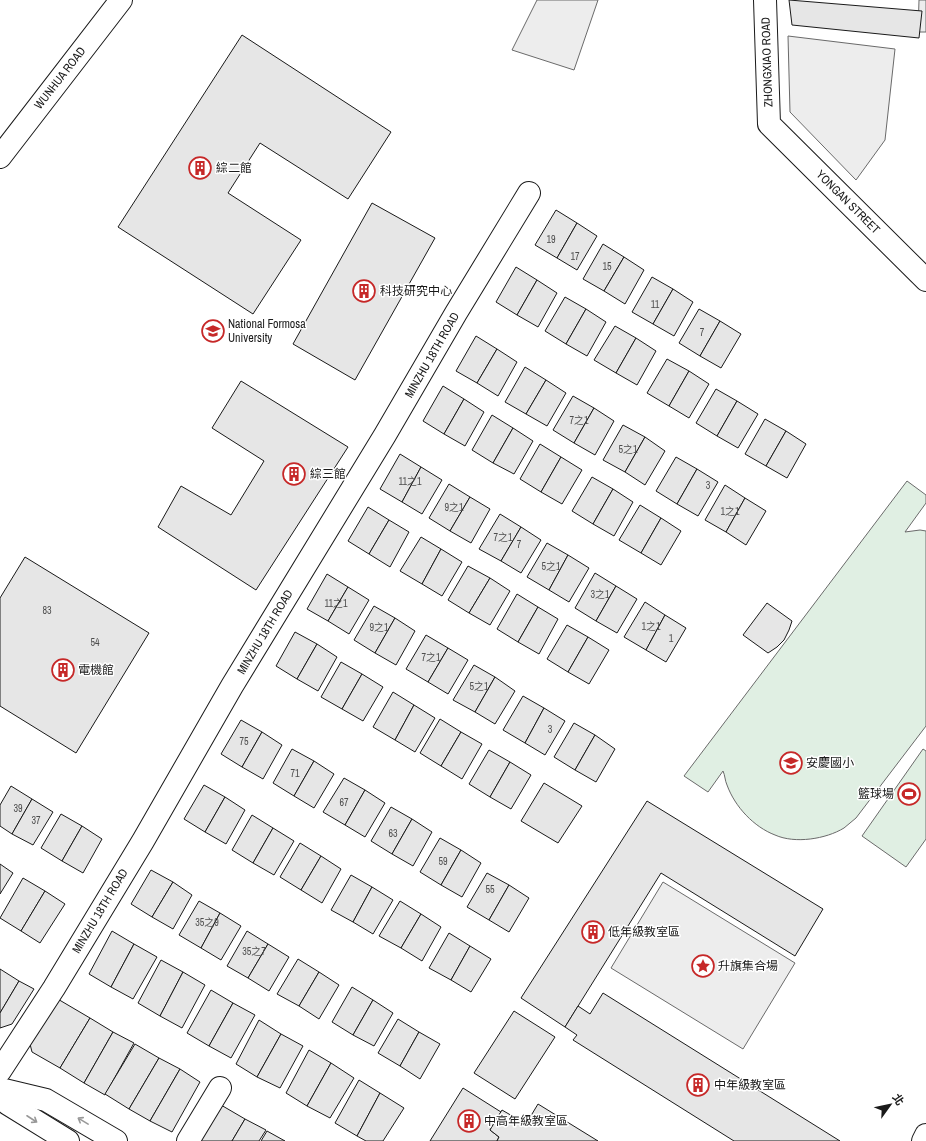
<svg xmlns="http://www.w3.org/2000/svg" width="926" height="1141" font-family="'Archivo Narrow','Noto Sans TC',sans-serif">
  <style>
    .green { fill: #e0efe3; stroke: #6a6a6a }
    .parking { fill: #ededed; stroke: #6a6a6a }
    .building { fill: #e6e6e6; stroke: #1a1a1a }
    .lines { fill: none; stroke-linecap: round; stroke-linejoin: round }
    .minor-casing { stroke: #1a1a1a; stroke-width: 24 }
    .minor { stroke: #fff; stroke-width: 22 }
    .oneway { stroke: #989898 }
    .labels { text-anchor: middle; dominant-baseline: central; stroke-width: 3; stroke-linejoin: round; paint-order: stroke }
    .number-label { font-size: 10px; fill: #4d4d4d }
    .street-label { font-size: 12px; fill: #1a1a1a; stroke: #fff }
    .poi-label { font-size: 12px; fill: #1a1a1a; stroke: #fff; text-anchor: start }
  </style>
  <rect width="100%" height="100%" fill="#fff"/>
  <g class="green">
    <path d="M907,481L926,495V503L905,532L920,530L926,531V726L856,818C852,821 848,825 844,828C826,839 795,844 775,835C754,827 735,807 727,785C725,781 725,775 723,771L708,792L684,776Z"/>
    <polygon points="923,749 926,751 926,839 906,867 862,836"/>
  </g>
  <g class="parking">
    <polygon points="537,0 598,0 574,70 512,50"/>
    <polygon points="919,0 926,0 926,32 918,32"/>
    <polygon points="788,36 895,49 885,140 856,180 790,112"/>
    <polygon points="663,882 795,963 743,1049 611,968"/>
  </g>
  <g class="building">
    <polygon points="789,0 922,11 919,38 792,25"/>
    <polygon points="242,35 391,132 348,199 260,143 228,193 301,240 253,314 118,227"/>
    <polygon points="372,203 435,238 355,380 293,344"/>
    <polygon points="556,210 577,223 557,258 535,245"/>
    <polygon points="577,223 597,236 577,270 557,258"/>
    <polygon points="603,244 624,257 604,291 583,279"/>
    <polygon points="624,257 644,270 625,304 604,291"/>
    <polygon points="516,267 537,280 517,315 496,302"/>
    <polygon points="652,277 673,289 653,324 632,312"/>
    <polygon points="537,280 557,293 538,327 517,315"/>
    <polygon points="673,289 693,302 674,336 653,324"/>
    <polygon points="565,297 586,309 566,344 545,331"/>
    <polygon points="586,309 606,322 587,356 566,344"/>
    <polygon points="699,309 720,321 700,356 679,343"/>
    <polygon points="720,321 741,334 721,368 700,356"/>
    <polygon points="615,326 636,338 616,373 594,360"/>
    <polygon points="476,336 497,349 477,383 456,371"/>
    <polygon points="636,338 656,351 637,385 616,373"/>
    <polygon points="497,349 517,362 498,396 477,383"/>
    <polygon points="667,359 689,371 669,406 647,393"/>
    <polygon points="525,367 546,380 526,414 505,402"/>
    <polygon points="689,371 709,384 689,418 669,406"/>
    <polygon points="546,380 566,393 547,426 526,414"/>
    <polygon points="241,381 348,447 256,590 158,527 181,486 231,515 264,461 212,428"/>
    <polygon points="443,386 464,399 444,434 423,421"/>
    <polygon points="716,389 737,401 717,436 696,423"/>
    <polygon points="573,396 594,408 574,443 553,430"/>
    <polygon points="464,399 484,412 465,446 444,434"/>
    <polygon points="737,401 758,414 738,448 717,436"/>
    <polygon points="594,408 614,421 595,455 574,443"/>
    <polygon points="492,415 513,428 493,463 472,450"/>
    <polygon points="765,419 786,431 766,466 745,454"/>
    <polygon points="623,425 645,437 625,472 603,460"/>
    <polygon points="513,428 533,441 514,474 493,463"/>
    <polygon points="786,431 806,444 787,478 766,466"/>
    <polygon points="645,437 665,451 645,485 625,472"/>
    <polygon points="540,444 561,457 541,492 520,479"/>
    <polygon points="400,454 421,467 402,502 380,489"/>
    <polygon points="561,457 582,470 562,504 541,492"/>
    <polygon points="676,457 697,469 677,504 656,491"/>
    <polygon points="421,467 442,480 422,514 402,502"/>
    <polygon points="697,469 718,482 698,516 677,504"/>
    <polygon points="592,477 613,489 593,524 572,511"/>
    <polygon points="449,484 470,497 450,531 429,518"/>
    <polygon points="725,485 745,498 726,532 705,520"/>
    <polygon points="613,489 633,502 614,536 593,524"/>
    <polygon points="470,497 490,509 471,543 450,531"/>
    <polygon points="745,498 766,511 746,545 726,532"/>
    <polygon points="640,505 661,518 641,553 619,540"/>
    <polygon points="368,507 389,520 369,554 348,541"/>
    <polygon points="500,514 521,527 501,561 479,549"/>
    <polygon points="661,518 681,531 661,565 641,553"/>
    <polygon points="389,520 409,532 390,567 369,554"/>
    <polygon points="521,527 541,540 521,573 501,561"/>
    <polygon points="421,537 441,549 422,584 400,571"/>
    <polygon points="547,543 568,555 549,590 527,577"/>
    <polygon points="441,549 462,562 442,596 422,584"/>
    <polygon points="568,555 589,568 569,602 549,590"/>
    <polygon points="25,557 149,633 76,753 0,706 0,598"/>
    <polygon points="468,566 490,578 469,613 448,600"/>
    <polygon points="595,573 616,586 596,621 575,608"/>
    <polygon points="327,574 348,587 328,621 307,609"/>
    <polygon points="490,578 510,591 490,625 469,613"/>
    <polygon points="616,586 637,599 617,633 596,621"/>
    <polygon points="348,587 369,600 349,634 328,621"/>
    <polygon points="517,594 538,607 518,642 497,629"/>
    <polygon points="645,602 665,615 646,650 624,637"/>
    <polygon points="767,603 792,621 789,630 784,640 777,647 768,653 743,635"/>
    <polygon points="374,606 395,618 375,653 354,640"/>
    <polygon points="538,607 558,619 539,654 518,642"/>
    <polygon points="665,615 686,628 666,662 646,650"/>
    <polygon points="395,618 415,631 396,665 375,653"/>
    <polygon points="567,625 588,637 568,672 547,659"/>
    <polygon points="295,632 317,644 297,679 276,666"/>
    <polygon points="426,635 448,648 428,682 406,669"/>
    <polygon points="588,637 609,650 589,684 568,672"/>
    <polygon points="317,644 337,657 318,691 297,679"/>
    <polygon points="448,648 468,660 448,694 428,682"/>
    <polygon points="341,662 362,674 342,709 321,697"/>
    <polygon points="474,665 495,677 475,712 453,700"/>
    <polygon points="362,674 383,687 363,721 342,709"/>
    <polygon points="495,677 515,691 495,724 475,712"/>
    <polygon points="393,692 414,705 395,740 373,727"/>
    <polygon points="523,696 544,708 525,743 503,730"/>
    <polygon points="414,705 435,718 415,752 395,740"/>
    <polygon points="544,708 565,721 545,755 525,743"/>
    <polygon points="440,719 461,732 441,766 420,753"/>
    <polygon points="241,720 262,732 242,767 221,754"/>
    <polygon points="574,723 595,735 575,770 554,757"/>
    <polygon points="262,732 282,745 263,779 242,767"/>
    <polygon points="461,732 482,744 462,779 441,766"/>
    <polygon points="595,735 615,749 596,782 575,770"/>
    <polygon points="292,749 314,761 294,796 273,783"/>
    <polygon points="489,750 510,762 490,797 469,784"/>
    <polygon points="314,761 334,774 314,808 294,796"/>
    <polygon points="510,762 531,775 511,809 490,797"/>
    <polygon points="344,778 365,790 345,825 323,812"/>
    <polygon points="544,783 582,806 558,843 521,821"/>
    <polygon points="204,785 225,797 205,832 184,819"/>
    <polygon points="11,786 32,799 12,834 0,826 0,805"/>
    <polygon points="365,790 385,803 365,837 345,825"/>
    <polygon points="225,797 245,810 226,844 205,832"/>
    <polygon points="32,799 53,812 33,845 12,834"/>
    <polygon points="647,801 823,909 795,956 661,873 565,1027 521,998"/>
    <polygon points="391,807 412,819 392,854 371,841"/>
    <polygon points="61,814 82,826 62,861 41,848"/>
    <polygon points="252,815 273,828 253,863 232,850"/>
    <polygon points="412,819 432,832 413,866 392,854"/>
    <polygon points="82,826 102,839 83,873 62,861"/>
    <polygon points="273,828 294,841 274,875 253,863"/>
    <polygon points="440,838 461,850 441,885 420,872"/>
    <polygon points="300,843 321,856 301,890 280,877"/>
    <polygon points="461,850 481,863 462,897 441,885"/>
    <polygon points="321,856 341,869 322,903 301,890"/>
    <polygon points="0,864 13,873 0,894"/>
    <polygon points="151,870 173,882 152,917 131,904"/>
    <polygon points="487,873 509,885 489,920 467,907"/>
    <polygon points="351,875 372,887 353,922 331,910"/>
    <polygon points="23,878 45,891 21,931 0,918"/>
    <polygon points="173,882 192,895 173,929 152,917"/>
    <polygon points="509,885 529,898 509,932 489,920"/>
    <polygon points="372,887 393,900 373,934 353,922"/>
    <polygon points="45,891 65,904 40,943 21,931"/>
    <polygon points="199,901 220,913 201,948 179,935"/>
    <polygon points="400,901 421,914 401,948 379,936"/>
    <polygon points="220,913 241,926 221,960 201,948"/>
    <polygon points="421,914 441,927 422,961 401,948"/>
    <polygon points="112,931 134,944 111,987 89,974"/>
    <polygon points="247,931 268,944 248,978 227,966"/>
    <polygon points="449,933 470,946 451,980 429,968"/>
    <polygon points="134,944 157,957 133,999 111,987"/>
    <polygon points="268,944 289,957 269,991 248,978"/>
    <polygon points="470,946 491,959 471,992 451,980"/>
    <polygon points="298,959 319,972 299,1006 277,994"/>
    <polygon points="161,960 183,972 160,1016 138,1003"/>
    <polygon points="0,969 19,981 0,1013"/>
    <polygon points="183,972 205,985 182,1028 160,1016"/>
    <polygon points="319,972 339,985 319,1019 299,1006"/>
    <polygon points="19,981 34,989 12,1024 0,1028 0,1013"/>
    <polygon points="352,987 373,1000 353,1035 332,1022"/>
    <polygon points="211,990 233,1003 209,1046 187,1033"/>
    <polygon points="603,993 840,1141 734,1141 573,1040 577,1035 565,1027 578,1006 590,1014"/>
    <polygon points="56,998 90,1018 60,1068 32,1052 29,1040"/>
    <polygon points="373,1000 393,1013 374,1046 353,1035"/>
    <polygon points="233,1003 255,1015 231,1058 209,1046"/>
    <polygon points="514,1011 555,1037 515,1099 474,1073"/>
    <polygon points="90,1018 113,1032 84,1083 60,1068"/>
    <polygon points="398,1019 419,1032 400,1066 378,1053"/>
    <polygon points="259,1020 281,1034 257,1077 236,1064"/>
    <polygon points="113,1032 134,1043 105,1095 84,1083"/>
    <polygon points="419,1032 440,1044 420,1079 400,1066"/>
    <polygon points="281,1034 303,1046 280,1088 257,1077"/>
    <polygon points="135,1044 159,1058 129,1109 105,1094"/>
    <polygon points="309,1050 331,1063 307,1106 286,1093"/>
    <polygon points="159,1058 180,1069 150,1121 129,1109"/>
    <polygon points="331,1063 354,1078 330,1118 307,1106"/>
    <polygon points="180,1069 200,1082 172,1132 150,1121"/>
    <polygon points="359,1080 380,1093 357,1136 335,1123"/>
    <polygon points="463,1088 501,1112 490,1130 499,1137 497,1141 430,1141"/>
    <polygon points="380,1093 404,1108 383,1141 366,1141 357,1136"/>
    <polygon points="538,1104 598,1141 497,1141 499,1137 490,1130 502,1110 526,1124"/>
    <polygon points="221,1105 245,1119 232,1141 199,1141"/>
    <polygon points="245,1119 266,1130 259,1141 232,1141"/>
    <polygon points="267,1131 285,1141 261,1141"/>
  </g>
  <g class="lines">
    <g class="minor-casing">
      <g id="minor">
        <polyline points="765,0 769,124 926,280"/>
        <polyline points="0,157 121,0"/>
        <polyline points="0,1071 54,988 143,841 232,686 385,435 456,313 529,193"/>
        <polyline points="0,1089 46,1100 116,1141"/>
        <polyline points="0,1096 8,1104 68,1141"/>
        <polyline points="188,1141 220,1088"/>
        <polyline points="923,1141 926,1135"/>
      </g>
    </g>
    <use href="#minor" class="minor"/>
  </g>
  <defs><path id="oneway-shaft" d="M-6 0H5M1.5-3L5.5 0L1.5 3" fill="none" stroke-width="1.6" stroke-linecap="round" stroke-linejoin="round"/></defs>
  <g class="oneway">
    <use href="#oneway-shaft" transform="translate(32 1119) rotate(33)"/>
    <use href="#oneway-shaft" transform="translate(83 1121) rotate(-149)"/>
  </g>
  <defs>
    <g id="building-ring" transform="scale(1.15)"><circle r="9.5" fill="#fff" stroke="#c62828" stroke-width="1.5"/><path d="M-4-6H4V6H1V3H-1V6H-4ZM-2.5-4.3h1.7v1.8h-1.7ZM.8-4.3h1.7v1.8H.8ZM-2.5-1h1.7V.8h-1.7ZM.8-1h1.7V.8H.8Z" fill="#c62828"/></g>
    <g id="university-ring" transform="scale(1.15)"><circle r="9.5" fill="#fff" stroke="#c62828" stroke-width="1.5"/><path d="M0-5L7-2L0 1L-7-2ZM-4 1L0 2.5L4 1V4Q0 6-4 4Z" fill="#c62828"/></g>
    <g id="school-ring" transform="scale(1.15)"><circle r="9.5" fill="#fff" stroke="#c62828" stroke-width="1.5"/><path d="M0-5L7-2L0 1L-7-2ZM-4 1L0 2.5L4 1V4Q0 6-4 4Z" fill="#c62828"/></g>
    <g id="stadium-ring" transform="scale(1.15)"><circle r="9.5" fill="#fff" stroke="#c62828" stroke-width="1.5"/><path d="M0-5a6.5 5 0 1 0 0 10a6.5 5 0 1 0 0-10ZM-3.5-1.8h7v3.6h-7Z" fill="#c62828"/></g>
    <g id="sight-ring" transform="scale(1.15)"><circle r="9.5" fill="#fff" stroke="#c62828" stroke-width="1.5"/><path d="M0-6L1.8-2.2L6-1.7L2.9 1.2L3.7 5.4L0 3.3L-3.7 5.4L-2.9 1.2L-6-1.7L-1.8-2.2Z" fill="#c62828"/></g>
  </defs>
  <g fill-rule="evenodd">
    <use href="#building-ring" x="200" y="168"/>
    <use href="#building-ring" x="364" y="291"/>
    <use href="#university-ring" x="213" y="331"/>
    <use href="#building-ring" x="294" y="474"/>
    <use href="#building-ring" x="63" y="670"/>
    <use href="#school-ring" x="791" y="763"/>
    <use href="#stadium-ring" x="909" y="794"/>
    <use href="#building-ring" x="593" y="932"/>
    <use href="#sight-ring" x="703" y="966"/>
    <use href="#building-ring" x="698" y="1085"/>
    <use href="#building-ring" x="469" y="1121"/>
  </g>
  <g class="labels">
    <g class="number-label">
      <text x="551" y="239">19</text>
      <text x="575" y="256">17</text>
      <text x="607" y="266">15</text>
      <text x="655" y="304">11</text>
      <text x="702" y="332">7</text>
      <text x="579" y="420">7之1</text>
      <text x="628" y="449">5之1</text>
      <text x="410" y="481">11之1</text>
      <text x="708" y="485">3</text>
      <text x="454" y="507">9之1</text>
      <text x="730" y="511">1之1</text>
      <text x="503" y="537">7之1</text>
      <text x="519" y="544">7</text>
      <text x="551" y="566">5之1</text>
      <text x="600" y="594">3之1</text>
      <text x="336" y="603">11之1</text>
      <text x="47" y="610">83</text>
      <text x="651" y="626">1之1</text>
      <text x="379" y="627">9之1</text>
      <text x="671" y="638">1</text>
      <text x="95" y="642">54</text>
      <text x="431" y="657">7之1</text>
      <text x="479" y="686">5之1</text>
      <text x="550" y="729">3</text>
      <text x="244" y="741">75</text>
      <text x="295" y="773">71</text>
      <text x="344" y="802">67</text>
      <text x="18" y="808">39</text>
      <text x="36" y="820">37</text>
      <text x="393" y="833">63</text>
      <text x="443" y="861">59</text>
      <text x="490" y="889">55</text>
      <text x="207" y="922">35之9</text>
      <text x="254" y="951">35之7</text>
    </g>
    <g class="street-label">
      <text transform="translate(767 62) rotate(-92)">ZHONGXIAO ROAD</text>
      <text transform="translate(60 78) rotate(-52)">WUNHUA ROAD</text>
      <text transform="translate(848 202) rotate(45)">YONGAN STREET</text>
      <text transform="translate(432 355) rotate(-60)">MINZHU 18TH ROAD</text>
      <text transform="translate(265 632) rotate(-59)">MINZHU 18TH ROAD</text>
      <text transform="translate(100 911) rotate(-59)">MINZHU 18TH ROAD</text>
    </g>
    <g class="poi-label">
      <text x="216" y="168">綜二館</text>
      <text x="380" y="291">科技研究中心</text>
      <text x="228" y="324">National Formosa<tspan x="228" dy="14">University</tspan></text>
      <text x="310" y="474">綜三館</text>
      <text x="78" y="670">電機館</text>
      <text x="806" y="763">安慶國小</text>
      <text x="894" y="794" text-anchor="end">籃球場</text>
      <text x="608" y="932">低年級教室區</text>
      <text x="718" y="966">升旗集合場</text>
      <text x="714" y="1085">中年級教室區</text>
      <text x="484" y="1121">中高年級教室區</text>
    </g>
  </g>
  <g transform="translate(890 1105) rotate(57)" stroke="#ffffff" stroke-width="3" paint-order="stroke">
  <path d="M0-3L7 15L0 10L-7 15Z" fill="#1a1a1a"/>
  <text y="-6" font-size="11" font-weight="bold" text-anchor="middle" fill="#1a1a1a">北</text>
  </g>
</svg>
